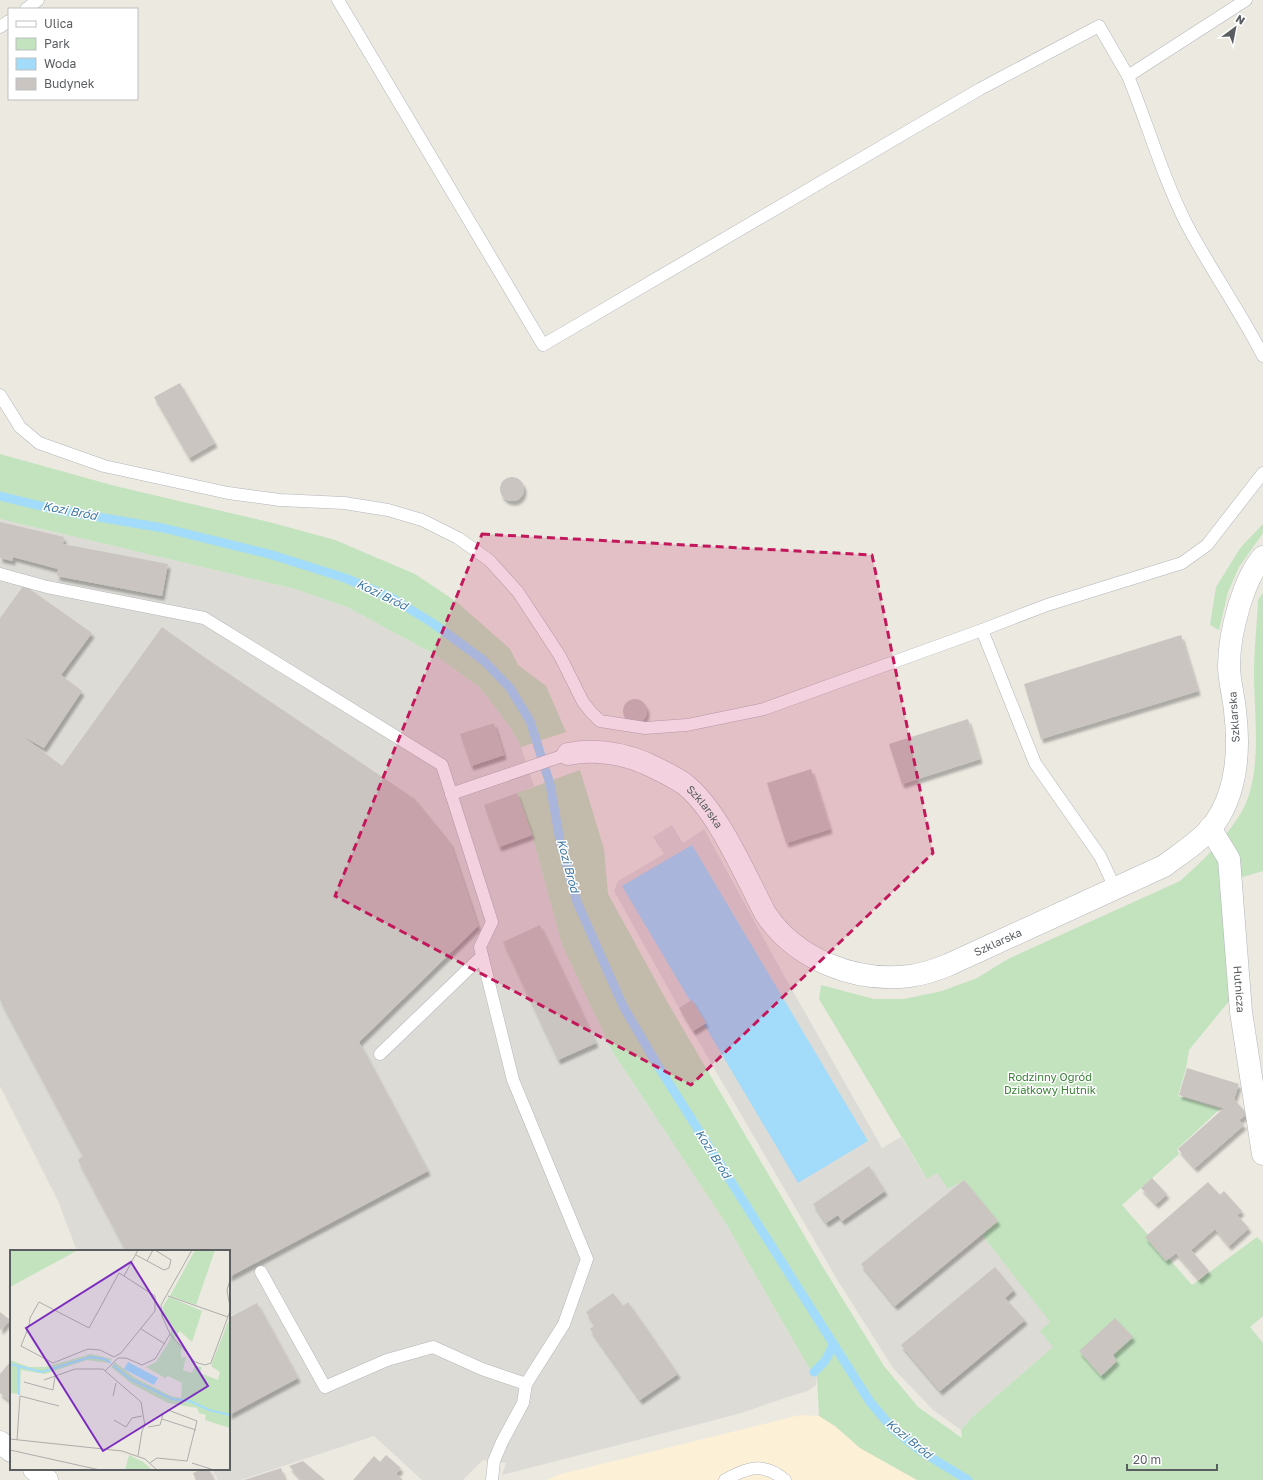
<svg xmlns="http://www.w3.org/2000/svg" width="1263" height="1480" font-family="'Golos Text',sans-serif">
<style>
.commercial{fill:#fcf0d6}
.industrial{fill:#dddbd6}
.green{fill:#c2e3be}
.water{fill:#a3dcfa}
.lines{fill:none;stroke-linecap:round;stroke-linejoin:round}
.stream{stroke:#a3dcfa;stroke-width:9}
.building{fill:#cac5c0;filter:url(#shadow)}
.service-casing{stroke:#b2b5b8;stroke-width:13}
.minor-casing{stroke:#b2b5b8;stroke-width:23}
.tertiary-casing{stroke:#b2b5b8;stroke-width:23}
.service{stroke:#fff;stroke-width:12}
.minor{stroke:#fff;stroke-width:22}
.tertiary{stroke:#fff;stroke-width:22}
.marked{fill:#c2185b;fill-opacity:0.2;stroke:#c2185b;stroke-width:3;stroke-dasharray:8 5;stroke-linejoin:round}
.labels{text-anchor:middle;stroke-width:3;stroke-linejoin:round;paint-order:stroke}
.street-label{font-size:11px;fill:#5a5e61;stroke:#fff}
.park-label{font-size:11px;fill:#3c8239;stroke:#fff}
.water-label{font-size:12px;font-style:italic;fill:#3f78a2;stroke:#fff}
.inset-river{fill:none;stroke:#a3dcfa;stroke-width:2}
.inset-road{fill:none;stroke:#aeadaa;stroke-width:1}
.view{fill:#7b2cbf;fill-opacity:0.15;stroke:#7b2cbf;stroke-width:2}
.inset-edge{fill:none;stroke:#5a5e61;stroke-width:2}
</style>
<defs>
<filter id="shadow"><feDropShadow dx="2.5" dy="4.5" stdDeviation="1" flood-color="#0004"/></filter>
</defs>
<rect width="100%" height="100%" fill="#ece9e1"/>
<path class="commercial" d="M800,1415L819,1416L835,1426L860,1448L917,1480H547L557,1475Z"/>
<g class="industrial">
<path d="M0,519L295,589L347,607L432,653L479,687L510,727L521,747L534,786L517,794L532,835L562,945L612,1051L725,1222L809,1368L817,1376L816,1385L808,1391L794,1395L738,1414L502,1475L506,1463L483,1460L463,1480H422L374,1436L241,1480H218L212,1469H229V1251H77L58,1201L0,1086Z"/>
<path d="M672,825L683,843L704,829L782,972L882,1148L901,1137L927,1179L937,1172L964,1180L998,1221L982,1235L1051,1322L1053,1347L970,1419L961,1430L933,1410L893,1368L838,1281L679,1008L614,891L618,881L664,854L653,837Z"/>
</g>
<g class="green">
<path d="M0,454L115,486L273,523L335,540L415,574L458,603L510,649L518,665L546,686L566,732L521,747L510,727L479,687L432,653L347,607L295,589L0,519Z"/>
<path d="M1263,524V533L1239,567L1228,592L1219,630L1210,625L1216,587L1241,547Z"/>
<path d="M1263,593V871L1222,883L1234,995L1189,1050L1186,1068L1178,1096L1220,1109L1177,1149L1179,1154L1122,1205L1192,1285L1257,1237L1263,1243V1316L1250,1327L1263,1343V1480H917L860,1448L835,1426L819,1416L817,1376L809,1368L725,1222L612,1051L562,945L532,835L517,793L580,770L604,849L608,894L669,1005L821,1264L884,1366L918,1407L962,1438L961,1430L970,1419L1053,1347L1040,1331L1050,1322L982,1235L998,1221L964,1180L948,1189L937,1173L927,1179L819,999L821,985L874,999H904L942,991L977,978L1008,959L1180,881C1203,861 1227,837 1242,811C1263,774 1254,714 1254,673C1254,649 1257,625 1258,600Z"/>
</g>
<path class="water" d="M692,845L868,1141L798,1183L622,886Z"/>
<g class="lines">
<g class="stream">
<path d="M0,496L57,510L163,528L269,554L345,578L392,598L434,624L483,660L510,688L530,721L550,784L560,841L577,902L623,1006L658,1066L870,1402L893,1429L922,1452L968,1480"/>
<path d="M814,1372L825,1361L834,1344"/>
</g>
</g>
<g class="building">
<path d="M180,383L215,443L189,458L154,397Z"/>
<circle cx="512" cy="489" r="12"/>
<path d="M0,522L64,537L63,544L168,564L162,596L57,576L58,569L13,557V561L0,558Z"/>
<path d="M24,585L92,633L61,675L82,691L44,748L21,735L62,766L162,627L207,659L415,799L450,842L478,926L359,1042L428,1171L229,1277V1251H126L78,1160L83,1156L0,1000V618Z"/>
<path d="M1181,635L1198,691L1041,739L1024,684Z"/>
<circle cx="635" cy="711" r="12"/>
<path d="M968,719L980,759L902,784L889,744Z"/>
<path d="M494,723L504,755L471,766L460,734Z"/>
<path d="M811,769L830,829L786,843L767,783Z"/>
<path d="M517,793L532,835L499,847L484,805Z"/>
<path d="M540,925L596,1043L558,1060L503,942Z"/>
<path d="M692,1000L706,1023L693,1031L679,1008Z"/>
<path d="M1187,1068L1239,1084L1234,1099L1247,1114L1239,1120L1244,1125L1195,1168L1178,1149L1224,1108L1179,1095Z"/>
<path d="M869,1166L885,1191L842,1221L838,1215L826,1223L813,1204Z"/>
<path d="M1152,1178L1167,1194L1156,1204L1141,1188Z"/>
<path d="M964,1180L998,1221L895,1306L861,1264Z"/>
<path d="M1208,1182L1220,1195L1224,1191L1242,1211L1237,1215L1249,1228L1229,1246L1215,1229L1191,1250L1209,1271L1199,1280L1176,1253L1166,1261L1145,1237Z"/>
<path d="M995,1267L1014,1290L1005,1298L1025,1320L940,1391L901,1345Z"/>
<path d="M613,1293L623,1306L628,1302L678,1374L640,1400L590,1329L595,1325L586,1312Z"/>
<path d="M257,1303L298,1378L229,1415V1318Z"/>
<path d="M0,1312L10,1320L1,1330L0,1329Z"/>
<path d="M1115,1318L1133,1337L1113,1355L1117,1361L1101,1376L1079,1351Z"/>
<path d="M11,1361V1402L0,1393V1374Z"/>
<path d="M386,1455L401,1468L396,1474L403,1480H353L374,1456L380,1462Z"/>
<path d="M303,1461L325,1480H302L289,1466Z"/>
<path d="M281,1468L285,1480H244Z"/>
<path d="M202,1469H209L214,1480H196L193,1473Z"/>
</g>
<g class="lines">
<defs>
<g id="service">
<path d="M338,0L543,345L980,89L1099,26L1128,76"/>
<path d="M1246,0L1128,76C1148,125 1163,178 1187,225C1211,270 1240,311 1263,356"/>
<path d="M26,9L38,0"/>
<path d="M0,27L9,21"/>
<path d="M0,395L20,427L39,443L104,466L228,493L280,500L344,503L388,510L422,520L458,538L489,560L518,592L560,656L583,702L591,712L600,721L645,728L687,725L764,709L982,630L1047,605L1182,563L1207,545L1263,473"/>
<path d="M0,574L47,587L204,618L442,765L492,922L480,947L513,1080L587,1259L564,1324L526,1384L523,1403L502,1442L494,1461L492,1480"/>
<path d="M982,630L1035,763L1100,856L1115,888"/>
<path d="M451,794L568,754"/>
<path d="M380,1054L482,956"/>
<path d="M261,1272L325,1387L387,1360L433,1347L482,1369L526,1384"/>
<path d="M725,1480C748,1467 763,1462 785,1480"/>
</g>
<g id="minor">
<path id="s1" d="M568,754C594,749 621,753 645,763C658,769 671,775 683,783C717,808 745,875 765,913C795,959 855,983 910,976C923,974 936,970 948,965L1164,866C1180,854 1198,843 1211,828C1237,796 1240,750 1235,711C1234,697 1229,681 1229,666C1229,646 1233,626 1239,606C1244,590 1251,570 1263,557"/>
<path id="s2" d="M1210,828L1229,859L1241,1012L1263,1154"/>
</g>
<g id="tertiary">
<path d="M0,1442L11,1451"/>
<path d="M34,1469L47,1480"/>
</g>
</defs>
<use href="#service" class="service-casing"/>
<use href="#minor" class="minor-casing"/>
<use href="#tertiary" class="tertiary-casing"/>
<use href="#service" class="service"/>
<use href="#minor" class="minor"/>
<use href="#tertiary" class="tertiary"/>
</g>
<path class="marked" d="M482,534L872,555L933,853L691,1085L335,896Z"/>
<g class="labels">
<g class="street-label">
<text transform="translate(1234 717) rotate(-94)" y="4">Szklarska</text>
<text dy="4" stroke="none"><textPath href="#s1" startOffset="154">Szklarska</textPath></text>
<text dy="4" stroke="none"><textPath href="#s1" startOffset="537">Szklarska</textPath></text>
<text dy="4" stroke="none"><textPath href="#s2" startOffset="167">Hutnicza</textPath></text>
</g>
<g class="park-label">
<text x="1050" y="1081">Rodzinny Ogród<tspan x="1050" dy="13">Działkowy Hutnik</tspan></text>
</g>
<g class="water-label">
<text transform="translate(70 511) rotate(11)" y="4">Kozi Bród</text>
<text transform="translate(382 595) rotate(26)" y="4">Kozi Bród</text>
<text transform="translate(568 866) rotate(75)" y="4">Kozi Bród</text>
<text transform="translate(713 1154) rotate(58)" y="4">Kozi Bród</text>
<text transform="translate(909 1439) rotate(39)" y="4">Kozi Bród</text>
</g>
</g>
<g transform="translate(10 1250)">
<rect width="220" height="220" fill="#ece9e1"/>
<path d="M0,0H68L0,37ZM185,0H205L186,55L160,46ZM159,47L192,61L182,92L170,81L164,88L171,97V108L176,107L173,120L182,123L185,116L192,117L190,123L208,130L210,122L201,116L218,72H220V178L195,170L196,165L189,163L187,158L158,153L122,134L101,117L105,112L124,127L161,146L171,148L172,133L158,126L155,128L136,117L146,112L160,90L161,78L152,63L153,56ZM81,104L102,109L98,113L77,110L35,124L11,120L10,144L0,143V110L19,117H35ZM119,205L133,212L142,220H115Z" fill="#c2e3be"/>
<path d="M118,112L148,128L144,135L114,119Z" fill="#a3dcfa"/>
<path class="inset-river" d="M0,114L32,122L80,107L94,109L101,113M103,115L120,129L162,149L180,151L199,160L220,165M8,117L9,145"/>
<path class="inset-road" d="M126,5L154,20L159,18L161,10L145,0M137,11L143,0M114,26L109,23L79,78L29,52L20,68L19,76L11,96L43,113L78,99L90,100L104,107L111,103L145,61V46L114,26L128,0M220,30L217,40L220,57M158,46L218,67M131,79L155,94M160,84L185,112L195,115L201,113L220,61M95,121L108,108H116L132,115L145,109L160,84L152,66L151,55L182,0M34,130L65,119H93L131,152L135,176M14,132L43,140L45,126M103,146L106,133M152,169L186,180M104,170L116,177L122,168L132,166M138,177L150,175L153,164L158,160L187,171L177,211L147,208L140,213M0,189L112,201L135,209L147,220M7,190L10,146L49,156M0,200L90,220M128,206L132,181L135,175M182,213L204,220"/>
<path class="view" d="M121,12L198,136L93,201L16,78Z"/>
<rect width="220" height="220" class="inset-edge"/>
</g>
<rect x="8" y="8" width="130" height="92" fill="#ffffff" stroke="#bdbfc0"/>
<rect x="16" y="21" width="20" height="6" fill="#ffffff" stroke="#bdbfc0"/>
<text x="44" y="28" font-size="12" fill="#5a5e61">Ulica</text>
<rect x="16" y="38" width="20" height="12" fill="#c2e3be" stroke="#bdbfc0"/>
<text x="44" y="48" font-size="12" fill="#5a5e61">Park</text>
<rect x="16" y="58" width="20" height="12" fill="#a3dcfa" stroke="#bdbfc0"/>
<text x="44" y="68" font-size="12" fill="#5a5e61">Woda</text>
<rect x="16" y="78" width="20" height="12" fill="#cac5c0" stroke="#bdbfc0"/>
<text x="44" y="88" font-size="12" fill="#5a5e61">Budynek</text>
<g transform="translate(1235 28) rotate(32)" stroke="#ffffff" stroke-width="3" paint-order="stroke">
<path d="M0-3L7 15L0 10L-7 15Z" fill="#5a5e61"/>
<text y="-6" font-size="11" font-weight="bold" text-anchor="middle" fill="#5a5e61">N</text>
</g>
<path d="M1127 1464v6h90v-6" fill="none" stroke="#5a5e61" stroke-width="2"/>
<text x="1133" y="1464" font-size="12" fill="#5a5e61" stroke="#ffffff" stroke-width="3" paint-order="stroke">20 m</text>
</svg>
